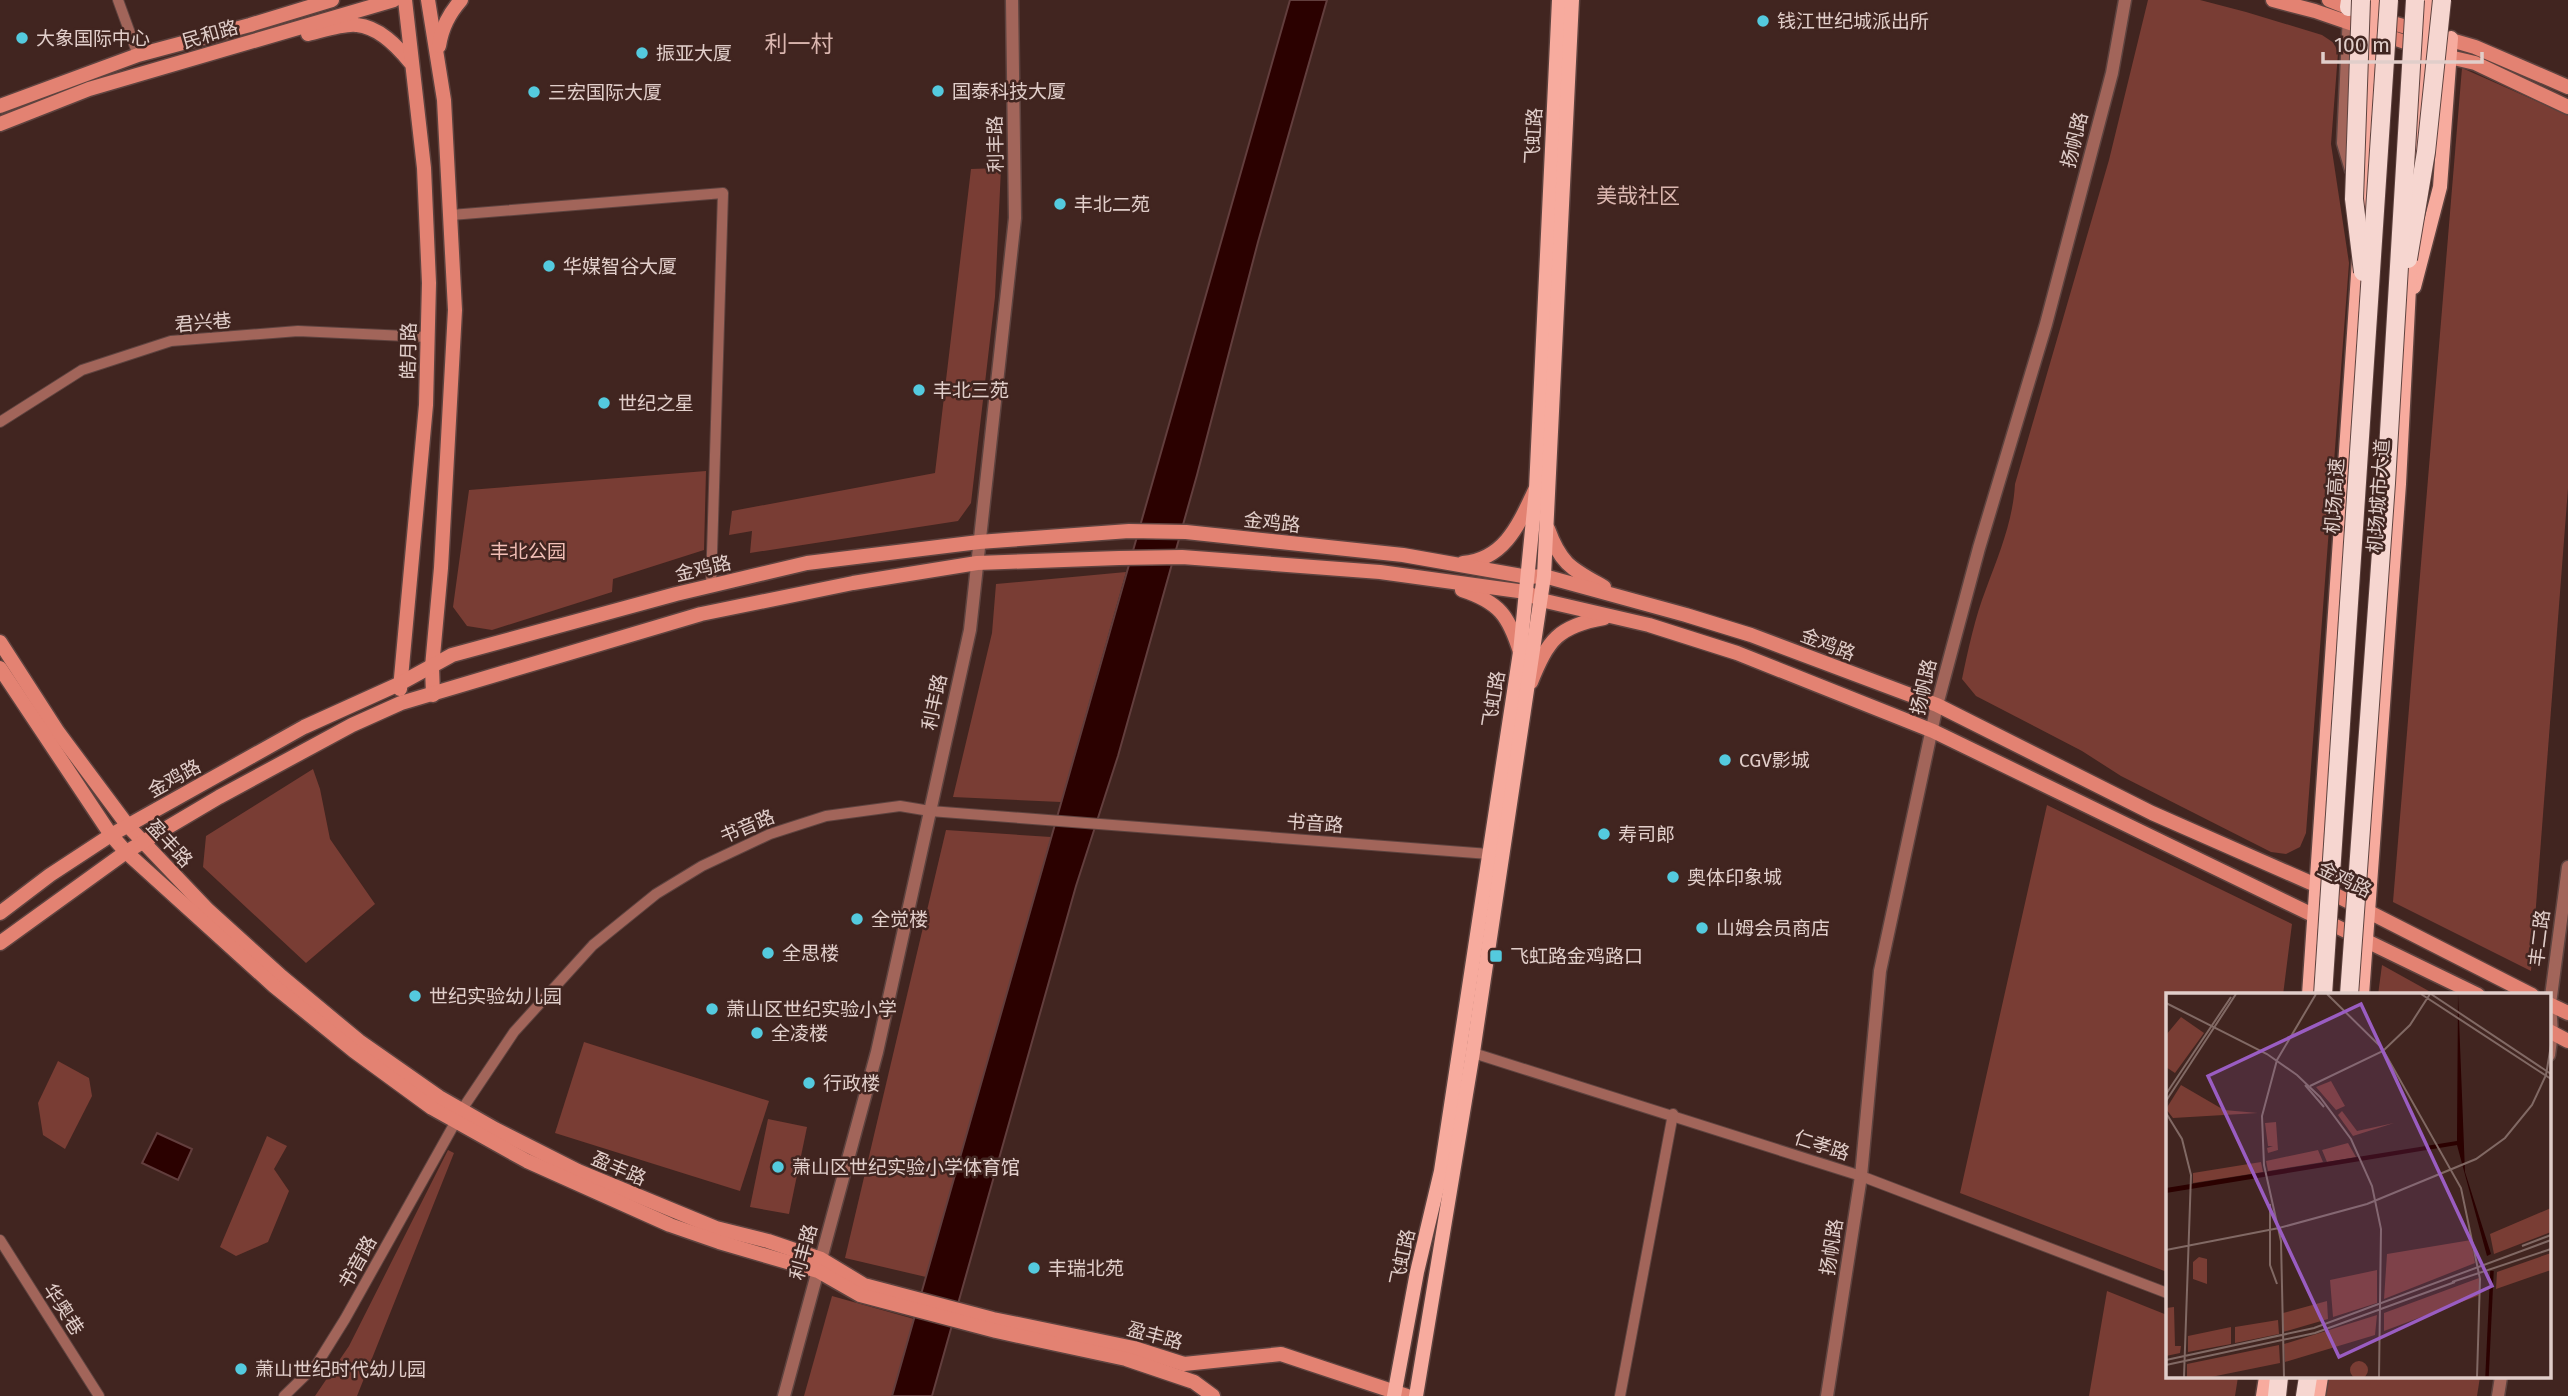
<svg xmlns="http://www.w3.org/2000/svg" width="2568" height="1396" font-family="'Fira Sans','Noto Sans SC',sans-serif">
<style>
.green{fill:#793d34}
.water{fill:#2b0100;stroke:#623e3d;stroke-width:2}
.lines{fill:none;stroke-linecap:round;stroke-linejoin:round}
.minor-casing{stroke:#5e433f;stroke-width:12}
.tertiary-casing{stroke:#5e433f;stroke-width:15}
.secondary-casing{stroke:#5e433f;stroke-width:17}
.primary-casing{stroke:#5e433f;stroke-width:17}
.motorway-casing{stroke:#5e433f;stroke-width:20}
.minor{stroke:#a2655a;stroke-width:10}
.tertiary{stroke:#a2655a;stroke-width:12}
.secondary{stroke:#e38272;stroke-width:14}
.primary{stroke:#f7ab9e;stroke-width:14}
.motorway{stroke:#f6d6d0;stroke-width:18}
.motorway-bridge-casing{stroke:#5e433f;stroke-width:20;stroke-linecap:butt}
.motorway-bridge{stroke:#f6d6d0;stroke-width:18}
.poi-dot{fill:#54cade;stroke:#412520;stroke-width:2.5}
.labels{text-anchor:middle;stroke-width:5;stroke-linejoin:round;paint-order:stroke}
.poi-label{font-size:19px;fill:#e1ceca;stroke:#412520;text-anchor:start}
.street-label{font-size:19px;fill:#e1ceca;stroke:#412520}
.park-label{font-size:19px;fill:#f2bfb6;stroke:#412520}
.neighbourhood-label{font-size:21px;fill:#dab6af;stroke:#412520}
.quarter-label{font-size:23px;fill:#dab6af;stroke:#412520}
.inset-river{fill:none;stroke:#2b0100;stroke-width:3.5}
.inset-road{fill:none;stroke:#816964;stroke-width:2}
.view{fill:#9a5dc2;fill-opacity:0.15;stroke:#9a5dc2;stroke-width:3.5}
.inset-edge{fill:none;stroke:#e1ceca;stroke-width:3.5}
</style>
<rect width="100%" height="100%" fill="#412520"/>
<g class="green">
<path d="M2148,0H2200L2246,12L2322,35L2334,43L2338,53L2331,144L2349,263L2306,833L2300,847L2286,854L2271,852L2121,776L2082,751L1976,696L1962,679C1968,650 1975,617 1986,589C1999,554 2013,521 2015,484L2109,160Z"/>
<path d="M2462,68L2568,115V488L2531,971L2393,902Z"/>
<path d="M1001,168L995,297L971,503L958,521L750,553L752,531L729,535L732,511L935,473L971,169Z"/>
<path d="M706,471L704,550L613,579L612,592L492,630L467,626L453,607L469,490Z"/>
<path d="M1126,572L1061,802L953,797L992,633L996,584Z"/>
<path d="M313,769L320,789L330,839L375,904L306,963L203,867L206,836Z"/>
<path d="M2047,805L2292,924L2283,995H2167V1272L1960,1193Z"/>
<path d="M946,830L1051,837L926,1277L845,1258Z"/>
<path d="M2382,965L2436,995H2378Z"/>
<path d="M584,1042L769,1101L740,1191L555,1133Z"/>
<path d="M58,1061L89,1078L92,1096L65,1149L43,1135L38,1103Z"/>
<path d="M768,1119L807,1127L789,1214L750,1207Z"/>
<path d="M267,1136L287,1146L274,1169L289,1191L268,1242L236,1256L220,1247Z"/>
<path d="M448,1150L454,1153L357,1396H315L349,1346Z"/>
<path d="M2107,1291L2167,1315V1377H2238L2235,1396H2089Z"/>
<path d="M832,1296L914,1319L892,1396H804Z"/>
<path d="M2328,1377H2480L2477,1396H2325Z"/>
</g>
<g class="water">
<path d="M1290,0H1327L1258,242L1197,475L1118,756L1076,886L932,1396H892Z"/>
<path d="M157,1133L192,1149L178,1180L142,1163Z"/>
</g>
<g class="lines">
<defs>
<g id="minor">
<path d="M118,0L138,55"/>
<path d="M451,215L723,193L711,586"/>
<path d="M0,422L82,370L171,341L298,331L428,337"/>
<path d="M1467,1051L1861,1176L2167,1293"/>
<path d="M0,1240L99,1396"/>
<path d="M284,1396L317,1364L345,1319L465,1105L514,1032L593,945L656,894L702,866L770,834L826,816L900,806L930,811L1489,854"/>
<path d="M1620,1396L1673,1114"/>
</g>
<g id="tertiary">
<path d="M2349,14L2343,143L2351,170"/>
<path d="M2549,1055L2552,1033L2550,1004L2568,867"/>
<path d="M784,1396L877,1052L970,630L1015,218L1012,0"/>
<path d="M1827,1396L1861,1176L1880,971L1937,705L1979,548L2046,324L2112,73L2125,0"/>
<path d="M2498,1396L2501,1377"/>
</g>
<g id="secondary">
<path d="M428,0L444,100L455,310L441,568L432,667L433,695"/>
<path d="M2273,0L2315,11L2422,48"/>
<path d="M2329,0L2357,11"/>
<path d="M2379,19L2475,47L2568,87"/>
<path d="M308,34C321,31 345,23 357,25C379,27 397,46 410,62"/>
<path d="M439,46C442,27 449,14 461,0"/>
<path d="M2441,55L2475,63L2568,107"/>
<path d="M0,106L138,55L250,25L332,0"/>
<path d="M0,124L89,89L394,0"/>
<path d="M1548,529C1561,565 1572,569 1604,587"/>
<path d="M1463,563C1505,559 1519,524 1535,490"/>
<path d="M1462,590C1499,602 1509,616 1520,652"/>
<path d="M0,642L58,732L128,826L208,910L282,977L359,1041L439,1097L495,1129L578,1171L716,1228L768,1241L821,1259L864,1285L993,1319L1134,1348L1184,1364L1281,1354L1407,1396"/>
<path d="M0,668L111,835L126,852L274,986L354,1051L432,1108L527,1161L670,1225L719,1242L818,1271L860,1295L996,1331L1126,1359L1194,1382L1213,1396"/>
<path d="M1531,682C1548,640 1558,626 1604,618"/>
<path d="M400,689L426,405L429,283L424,168L405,0"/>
<path d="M0,913L50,875L111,835L304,727L399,684L452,655L676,594L807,563L979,542L1129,531L1186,532L1403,555L1528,577L1544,576L1686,615L1751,635L1937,705L2152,813L2318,886L2532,995"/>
<path d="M0,943L126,852L219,797L352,725L401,703L701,614L853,583L977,563L1119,558L1182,557L1380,572L1526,592L1541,600L1649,625L1737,653L1933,731L2478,995"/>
<path d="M2549,1004L2568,1013"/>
<path d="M2549,1031L2568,1041"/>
</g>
<g id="primary">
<path d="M2417,156L2430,0"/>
<path d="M2362,219L2377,0"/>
<path d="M2414,287L2440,187L2451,38"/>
<path d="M2309,995L2359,260"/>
<path d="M2362,995L2399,484L2411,249"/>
<path d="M1394,1396L1417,1272L1441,1171L1520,652L1536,489L1559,0"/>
<path d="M1416,1396L1473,1052L1544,576L1572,0"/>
<path d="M2263,1396L2266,1377"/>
<path d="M2318,1396L2321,1377"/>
</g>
<g id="motorway">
<path d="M2349,7L2350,0"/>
<path d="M2277,1396L2279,1377"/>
<path d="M2305,1396L2308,1377"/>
</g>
</defs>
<use href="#minor" class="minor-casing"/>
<use href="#tertiary" class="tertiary-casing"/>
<use href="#secondary" class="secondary-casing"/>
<use href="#primary" class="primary-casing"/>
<use href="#motorway" class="motorway-casing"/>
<use href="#minor" class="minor"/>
<use href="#tertiary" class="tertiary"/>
<use href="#secondary" class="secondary"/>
<use href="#primary" class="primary"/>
<use href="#motorway" class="motorway"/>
<defs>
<g id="motorway-bridge">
<path d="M2361,0L2354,199L2363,272"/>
<path d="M2408,259L2426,152L2442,0"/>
<path d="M2323,995L2389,0"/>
<path d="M2349,995L2386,483L2415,0"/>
</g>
</defs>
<use href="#motorway-bridge" class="motorway-bridge-casing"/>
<use href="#motorway-bridge" class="motorway-bridge"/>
</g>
<g class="poi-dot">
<circle cx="1763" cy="21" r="7"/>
<circle cx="22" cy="38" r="7"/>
<circle cx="642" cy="53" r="7"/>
<circle cx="938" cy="91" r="7"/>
<circle cx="534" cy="92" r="7"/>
<circle cx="1060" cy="204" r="7"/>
<circle cx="549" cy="266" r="7"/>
<circle cx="919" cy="390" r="7"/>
<circle cx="604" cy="403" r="7"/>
<circle cx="1725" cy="760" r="7"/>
<circle cx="1604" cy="834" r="7"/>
<circle cx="1673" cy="877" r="7"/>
<circle cx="857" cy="919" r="7"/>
<circle cx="1702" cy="928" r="7"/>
<circle cx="768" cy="953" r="7"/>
<rect x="1489" y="949" width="14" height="14" rx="3.5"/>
<circle cx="415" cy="996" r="7"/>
<circle cx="712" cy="1009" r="7"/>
<circle cx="757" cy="1033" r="7"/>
<circle cx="809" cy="1083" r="7"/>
<circle cx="778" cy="1167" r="7"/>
<circle cx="1034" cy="1268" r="7"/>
<circle cx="241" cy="1369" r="7"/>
</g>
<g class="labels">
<g class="poi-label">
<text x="1777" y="28">钱江世纪城派出所</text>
<text x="36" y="45">大象国际中心</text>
<text x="656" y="60">振亚大厦</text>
<text x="952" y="98">国泰科技大厦</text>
<text x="548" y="99">三宏国际大厦</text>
<text x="1074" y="211">丰北二苑</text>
<text x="563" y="273">华媒智谷大厦</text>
<text x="933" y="397">丰北三苑</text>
<text x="618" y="410">世纪之星</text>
<text x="1739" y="767">CGV影城</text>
<text x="1618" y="841">寿司郎</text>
<text x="1687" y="884">奥体印象城</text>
<text x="871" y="926">全觉楼</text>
<text x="1716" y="935">山姆会员商店</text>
<text x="782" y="960">全思楼</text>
<text x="1510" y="963">飞虹路金鸡路口</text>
<text x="429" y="1003">世纪实验幼儿园</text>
<text x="726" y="1016">萧山区世纪实验小学</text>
<text x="771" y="1040">全凌楼</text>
<text x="823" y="1090">行政楼</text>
<text x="792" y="1174">萧山区世纪实验小学体育馆</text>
<text x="1048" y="1275">丰瑞北苑</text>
<text x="255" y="1376">萧山世纪时代幼儿园</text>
</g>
<g class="street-label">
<text transform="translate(210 34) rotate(-16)" y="7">民和路</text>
<text transform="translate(1533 136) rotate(-87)" y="7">飞虹路</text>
<text transform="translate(2074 140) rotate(-76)" y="7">扬帆路</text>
<text transform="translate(995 144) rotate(-91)" y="7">利丰路</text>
<text transform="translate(203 322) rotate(-5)" y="7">君兴巷</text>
<text transform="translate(408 351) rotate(-89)" y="7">皓月路</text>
<text transform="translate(2334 496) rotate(-86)" y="7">机场高速</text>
<text transform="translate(2378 496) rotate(-86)" y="7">机场城市大道</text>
<text transform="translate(1272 522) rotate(6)" y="7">金鸡路</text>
<text transform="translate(703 568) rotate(-13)" y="7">金鸡路</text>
<text transform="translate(1828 644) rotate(21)" y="7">金鸡路</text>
<text transform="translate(1923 687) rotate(-77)" y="7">扬帆路</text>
<text transform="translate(1493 699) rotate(-81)" y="7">飞虹路</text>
<text transform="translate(934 702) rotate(-78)" y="7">利丰路</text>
<text transform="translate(174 778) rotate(-29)" y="7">金鸡路</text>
<text transform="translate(1315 823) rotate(4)" y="7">书音路</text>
<text transform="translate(747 826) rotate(-23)" y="7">书音路</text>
<text transform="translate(170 843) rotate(47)" y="7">盈丰路</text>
<text transform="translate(2345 879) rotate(26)" y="7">金鸡路</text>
<text transform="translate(2539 938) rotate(-83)" y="7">丰二路</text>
<text transform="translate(1822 1145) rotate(18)" y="7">仁孝路</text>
<text transform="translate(619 1168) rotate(23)" y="7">盈丰路</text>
<text transform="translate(1831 1247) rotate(-81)" y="7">扬帆路</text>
<text transform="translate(803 1252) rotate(-75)" y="7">利丰路</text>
<text transform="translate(1402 1257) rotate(-78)" y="7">飞虹路</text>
<text transform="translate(357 1262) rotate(-61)" y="7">书音路</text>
<text transform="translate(64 1309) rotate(57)" y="7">华奥巷</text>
<text transform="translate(1155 1335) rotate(15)" y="7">盈丰路</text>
</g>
<g class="park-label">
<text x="528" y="558">丰北公园</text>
</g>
<g class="neighbourhood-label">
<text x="1638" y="203">美哉社区</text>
</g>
<g class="quarter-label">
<text x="799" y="52">利一村</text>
</g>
</g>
<g transform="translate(2166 993)">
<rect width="385" height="385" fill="#412520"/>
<path d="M15,24L38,40L9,80L0,74V42ZM165,88L179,113L170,117L150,94ZM15,92L58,117L92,120L7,125L0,116ZM176,118L191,138L228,130L187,143L172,122ZM110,129L112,157L102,160L101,155L107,153H102L99,130ZM182,150L190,164L161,169L156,157ZM152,157L157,169L102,178L100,168ZM95,169L97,179L27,190V180ZM385,215V239L328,261L324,241ZM305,247L309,270L218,306L221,261ZM385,260V277L330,296L331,279ZM33,264L41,266V291L27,286V269ZM211,277V310L167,324L164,287ZM313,285L314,302L218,338V320ZM161,308L162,326L117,339V320ZM8,314L9,353H15L14,360L0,363V315ZM211,322L209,342L119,369L118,351ZM112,327L113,341L69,350V334ZM65,334V351L22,359V343ZM113,352L114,370L45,384H21V371ZM184 377a9 9 0 1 1 18 0a9 9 0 1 1-18 0Z" fill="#793d34"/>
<path d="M292,1L299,179L325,261L321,263L291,152L0,200V195L291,148Z" fill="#2b0100"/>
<path class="inset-river" d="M321,384L326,278"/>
<path class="inset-road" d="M161,1L216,55L295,195L314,286L311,384M255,1L385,86M265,1L385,81M0,10L101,61L131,82L154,104L185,146L206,193L215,236L213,384M139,92L158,114M144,93L217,58L244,32L264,1M0,101L65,4M0,108L70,1M0,120L16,146L25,182L18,384M104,211V272L111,291M356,253L385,242M0,257L113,235L201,211L310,166L339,145L366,112L380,82L385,52M286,289L385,256M0,367L148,335L385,247M0,372L149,340L289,289M118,384L115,248L98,172L96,123L111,67L150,1"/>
<path class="view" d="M195,11L326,293L173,364L42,83Z"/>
<rect width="385" height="385" class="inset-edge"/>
</g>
<path d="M2323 52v10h159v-10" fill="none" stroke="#e1ceca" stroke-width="3.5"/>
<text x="2334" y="52" font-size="21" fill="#e1ceca" stroke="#412520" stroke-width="5" paint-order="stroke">100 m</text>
</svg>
